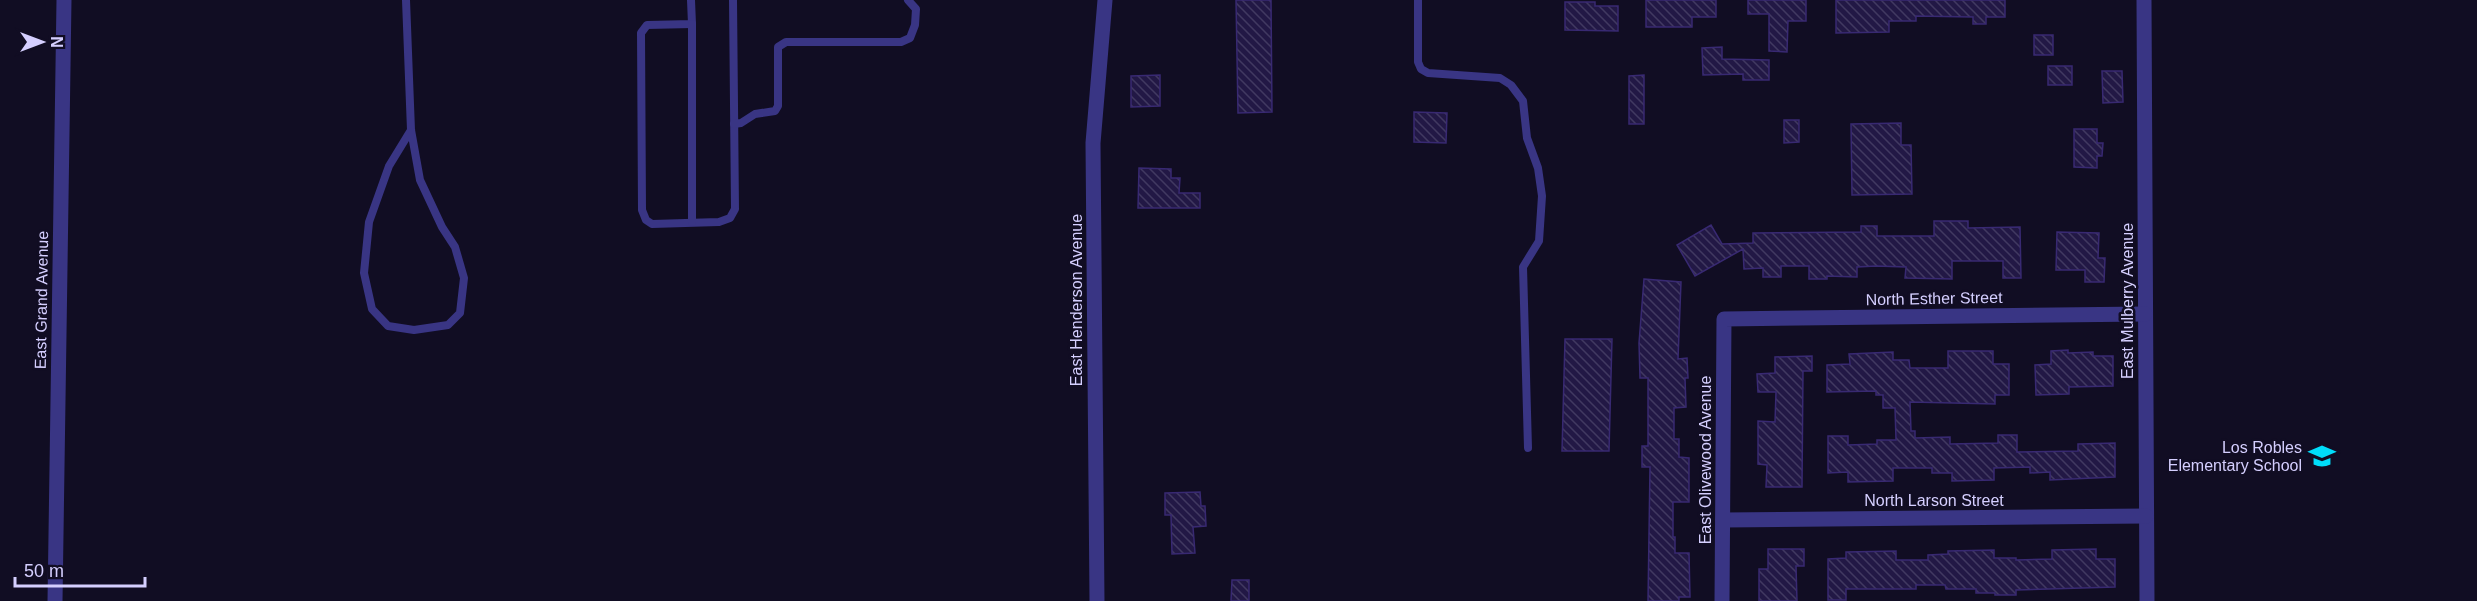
<svg xmlns="http://www.w3.org/2000/svg" width="2477" height="601" font-family="Arial,sans-serif">
<style>
.building{fill:url(#building-back-hatch);stroke:#382972;stroke-width:1.5}
.lines{fill:none;stroke-linecap:round;stroke-linejoin:round}
.service{stroke:#393584;stroke-width:8}
.minor{stroke:#393584;stroke-width:15}
.labels{text-anchor:middle;stroke-width:5;stroke-linejoin:round;paint-order:stroke}
.street-label{font-size:16px;fill:#d5cfff;stroke:#110d23}
.poi-label{font-size:16px;fill:#d5cfff;stroke:#110d23;text-anchor:end}
</style>
<defs>
<pattern id="building-back-hatch" width="6" height="6" patternUnits="userSpaceOnUse" patternTransform="scale(1.5)"><rect width="6" height="6" fill="#221845"/><path d="M-1 5l2 2M0 0l6 6M5-1l2 2" fill="none" stroke="#413961"/></pattern>
</defs>
<rect width="100%" height="100%" fill="#110d23"/>
<g class="building">
<path d="M1236,0H1271L1272,112L1238,113Z"/>
<path d="M1646,0H1716V17H1692V27H1646Z"/>
<path d="M1748,0H1806V21H1788L1787,52L1769,51V14H1748Z"/>
<path d="M1836,0H2005V17H1986V24H1973V17L1916,16V21H1889V32L1836,33Z"/>
<path d="M1565,2H1595V6H1618V31L1565,30Z"/>
<rect x="2034" y="35" width="19" height="20"/>
<path d="M1722,47V59L1769,60V80H1743V74L1703,75L1702,48Z"/>
<rect x="2048" y="66" width="24" height="19"/>
<path d="M2102,71H2122L2123,102L2103,103Z"/>
<path d="M1160,75V106L1131,107V76Z"/>
<path d="M1644,75V124H1629V76Z"/>
<path d="M1414,112L1447,113L1446,143L1414,142Z"/>
<path d="M1784,120H1799V142L1784,143Z"/>
<path d="M1901,123V145H1911L1912,194L1852,195L1851,124Z"/>
<path d="M2074,129H2097V143H2103L2102,156H2097V168L2074,167Z"/>
<path d="M1139,168L1171,169V178H1180L1179,193H1200V208H1138Z"/>
<path d="M1934,221H1968V228L2020,227L2021,278H2003V261H1952V279L1905,278L1906,267L1876,266L1857,267V277L1827,276V279H1809V266H1781V277H1763V268L1744,269L1743,249L1695,276L1677,245L1711,225L1722,244L1753,243V233L1861,232V226H1877V236H1934Z"/>
<path d="M2057,232L2099,233L2098,258H2105L2104,282H2085V270H2056Z"/>
<path d="M1644,279L1681,282L1678,359L1687,358L1688,378H1685L1686,407L1674,408V439H1679V457L1689,458V502H1673V537H1675V553H1689L1690,597H1679V601H1648L1650,467H1642V446H1648V378H1640L1639,343Z"/>
<path d="M1565,339H1612L1609,451H1562Z"/>
<path d="M2068,350V353L2093,352V356H2113V386L2069,387V394L2036,395L2035,365L2051,364V351Z"/>
<path d="M1948,351H1993V364H2009V395H1995V404L1910,402L1911,431H1915V438L1950,437V444L1998,443V435H2017V452L2078,451V444L2115,443V477L2050,480V472L2030,473V467L1994,468V480L1952,481V473H1932V468H1893V481L1848,482V472L1828,473V436H1848V445L1877,444V440H1896L1895,408H1883V395H1876V391L1827,392V365L1850,364L1849,354L1893,352V360H1909L1910,368H1948Z"/>
<path d="M1812,356V371H1803L1802,487H1766L1767,465L1758,464V421L1775,422L1776,392H1758L1757,374L1775,373V357Z"/>
<path d="M1200,492L1201,506H1205L1206,526L1193,527L1195,553L1172,554L1171,515H1165V493Z"/>
<path d="M1768,549H1804V566H1796L1797,601H1759V569H1768Z"/>
<path d="M2096,549V559H2115V587L2016,590V595H1995V593H1976V589H1946L1945,585H1916V589H1846V600H1828V559L1846,558V552L1896,551V560H1928V555L1948,554V551L1994,550V558H2016V560L2052,559V550Z"/>
<path d="M1232,580H1249V601H1231Z"/>
</g>
<g class="lines">
<g class="service">
<path d="M406,0L411,130L420,180L442,227L455,247L464,278L460,313L448,325L414,330L388,326L372,309L364,273L369,222L389,166L411,130"/>
<path d="M691,0L692,24L647,25L641,33L642,210L646,220L652,224L719,222L730,218L735,209L733,0"/>
<path d="M1418,0V62L1421,69L1428,73L1500,78L1511,85L1523,101L1527,138L1538,168L1542,196L1539,241L1523,267L1528,448"/>
<path d="M692,24V222"/>
<path d="M734,124L741,123L755,114L775,111L778,106V47L786,42H901L910,38L915,25L916,9L908,0"/>
</g>
<g class="minor">
<path d="M2144,0L2147,601"/>
<path d="M1723,520L2146,516"/>
<path d="M55,601L64,0"/>
<path d="M1097,601L1093,143L1105,0"/>
<path d="M1722,601L1724,319L2145,314"/>
</g>
</g>
<defs>
<symbol id="school-bare" viewBox="-9 -9 18 18"><path d="M0-5L7-2L0 1L-7-2ZM-4 1L0 2.5L4 1V4Q0 6-4 4Z" fill="#00ddfa" stroke="#110d23" stroke-width="2.5" paint-order="stroke"/></symbol>
</defs>
<g fill-rule="evenodd">
<use href="#school-bare" x="2303" y="437" width="38" height="38"/>
</g>
<g class="labels">
<g class="street-label">
<text transform="translate(1934 298) rotate(-1)" y="6">North Esther Street</text>
<text transform="translate(41 300) rotate(-89)" y="6">East Grand Avenue</text>
<text transform="translate(1076 300) rotate(-90)" y="6">East Henderson Avenue</text>
<text transform="translate(2127 301) rotate(-90)" y="6">East Mulberry Avenue</text>
<text transform="translate(1705 460) rotate(-90)" y="6">East Olivewood Avenue</text>
<text x="1934" y="506">North Larson Street</text>
</g>
<g class="poi-label">
<text x="2302" y="453">Los Robles<tspan x="2302" dy="18">Elementary School</tspan></text>
</g>
</g>
<g transform="translate(42 42) rotate(90)" stroke="#110d23" stroke-width="4.5" paint-order="stroke">
<path d="M0-4.5L10 22L0 15L-10 22Z" fill="#d5cfff"/>
<text y="-9" font-size="16" font-weight="bold" text-anchor="middle" fill="#d5cfff">N</text>
</g>
<path d="M15 577v9h130v-9" fill="none" stroke="#d5cfff" stroke-width="3"/>
<text x="24" y="577" font-size="18" fill="#d5cfff" stroke="#110d23" stroke-width="4.5" paint-order="stroke">50 m</text>
</svg>
